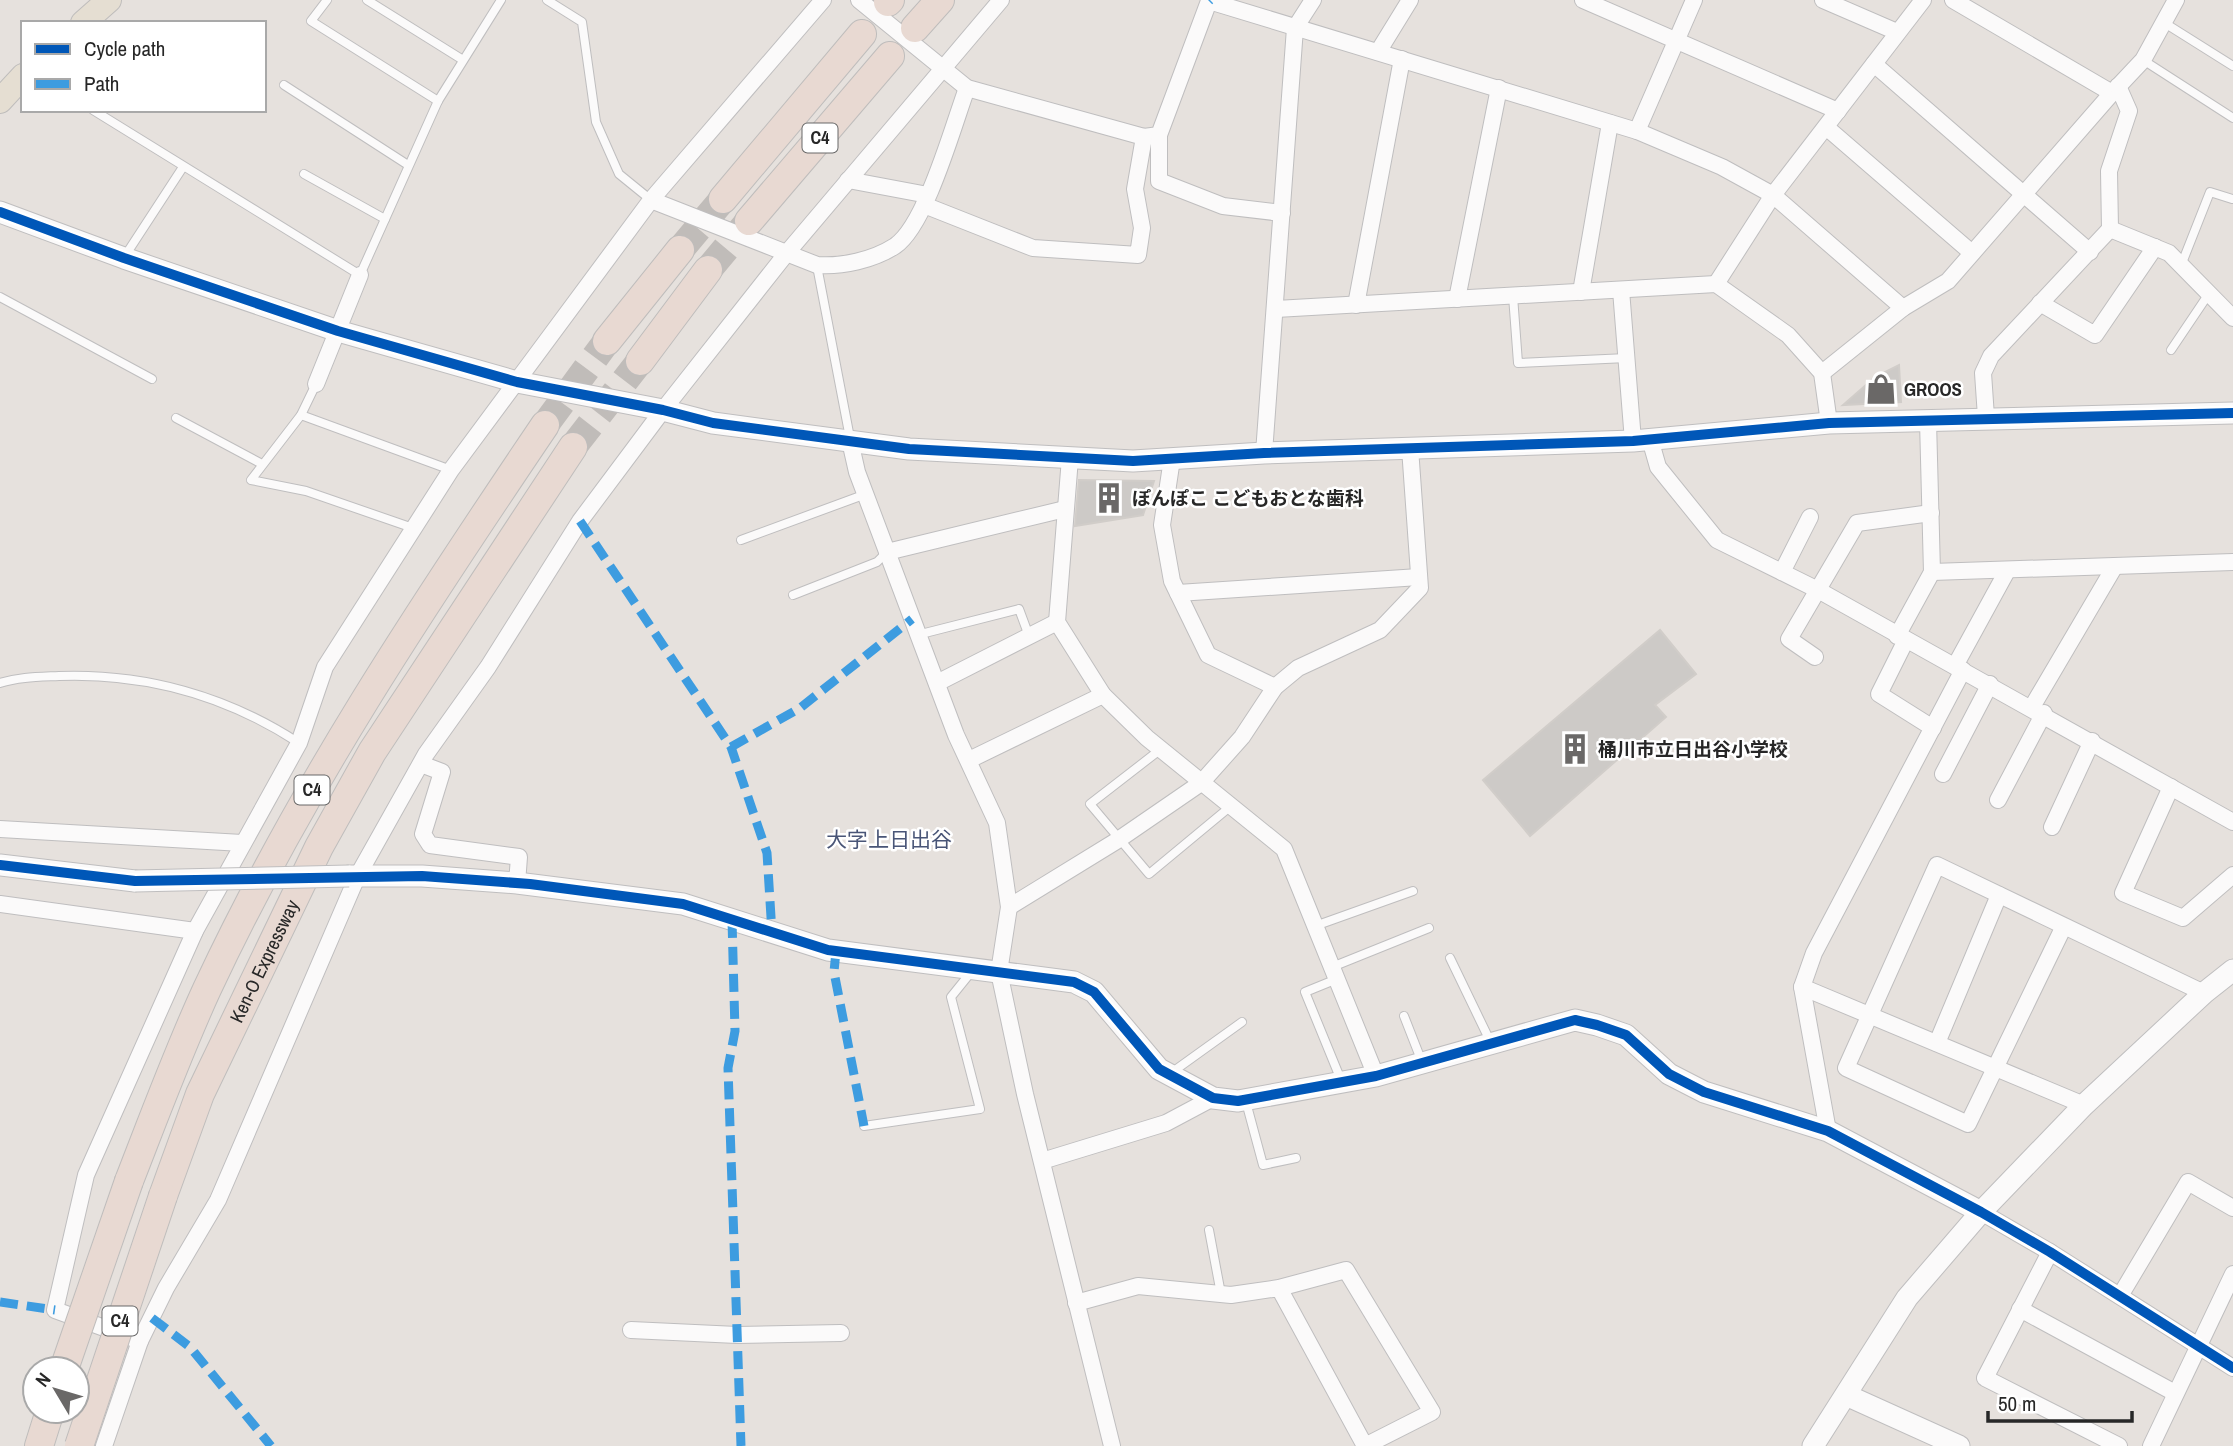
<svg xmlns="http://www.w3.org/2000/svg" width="2233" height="1446" font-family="'Archivo Narrow','Noto Sans JP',sans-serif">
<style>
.building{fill:#cdcac7;stroke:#d1cdc9;stroke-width:2}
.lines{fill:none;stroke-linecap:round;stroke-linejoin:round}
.highway-tunnel{stroke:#c0bcb9;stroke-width:28;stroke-dasharray:28 14;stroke-linecap:butt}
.lane-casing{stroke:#bfbebf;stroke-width:10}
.street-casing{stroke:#bfbebf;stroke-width:18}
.secondary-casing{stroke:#bfbebf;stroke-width:23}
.primary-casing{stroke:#bfbdbc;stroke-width:26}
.highway-casing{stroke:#bfbdbc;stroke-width:30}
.lane{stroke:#fbfafa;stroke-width:8}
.street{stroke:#fbfafa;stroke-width:16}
.secondary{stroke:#fbfafa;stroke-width:21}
.primary{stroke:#e5ded2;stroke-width:24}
.highway{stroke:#e8d9d2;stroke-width:28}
.secondary-bridge-casing{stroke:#bfbebf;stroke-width:23;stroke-linecap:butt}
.highway-bridge-casing{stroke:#bfbdbc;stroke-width:30;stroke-linecap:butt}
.secondary-bridge{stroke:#fbfafa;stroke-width:21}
.highway-bridge{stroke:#e8d9d2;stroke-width:28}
.quiet{stroke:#3d9ce0;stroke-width:9;stroke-dasharray:18 9;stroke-linecap:butt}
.cycleway-casing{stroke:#fff;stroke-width:15}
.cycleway{stroke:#0057b8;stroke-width:10}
.labels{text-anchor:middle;stroke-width:5;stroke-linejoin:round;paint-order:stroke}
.shield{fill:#fff;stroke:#686868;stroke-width:2}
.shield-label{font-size:18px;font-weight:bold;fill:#272727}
.poi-label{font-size:19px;font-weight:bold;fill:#272727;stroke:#fff;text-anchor:start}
.street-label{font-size:19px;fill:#272727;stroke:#fff}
.neighbourhood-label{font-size:21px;fill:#495577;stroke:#fff}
</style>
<rect width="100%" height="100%" fill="#e6e1dd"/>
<g class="building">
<path d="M1899,365L1901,402L1843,405L1875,377Z"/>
<path d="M1079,480L1154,481L1143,515L1075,526Z"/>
<path d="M1660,630L1696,674L1655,705L1666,717L1530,836L1483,780Z"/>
</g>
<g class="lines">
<g class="highway-tunnel">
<path d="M680,250L723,199"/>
<path d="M708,270L749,221"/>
<path d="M545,425L607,341"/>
<path d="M573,447L640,361"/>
</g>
<defs>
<g id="lane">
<path d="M327,0L311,21L438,101"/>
<path d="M367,0L463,60"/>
<path d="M547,0L582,22L596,122L619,174L651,200"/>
<path d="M2163,22L2233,66"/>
<path d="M2143,60L2233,118"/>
<path d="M284,85L408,165"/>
<path d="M93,110L360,275L438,101L501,0"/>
<path d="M304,174L385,219"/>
<path d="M125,256L183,167"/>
<path d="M2182,263L2210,192L2232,199"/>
<path d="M817,266L850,438"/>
<path d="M1513,296L1518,363L1627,358"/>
<path d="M0,297L152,379"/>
<path d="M2171,350L2210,292"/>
<path d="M316,384L301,415L251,480L306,491L413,528"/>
<path d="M301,415L451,470"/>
<path d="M176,418L262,464"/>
<path d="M741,540L866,494"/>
<path d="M793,595L877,562L887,552"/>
<path d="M917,635L1019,609L1029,636"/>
<path d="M0,683C19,677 38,677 59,676C145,673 227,696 299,743"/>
<path d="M1161,749L1090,804L1149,874L1231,806"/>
<path d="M1315,926L1413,891"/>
<path d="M1450,958L1491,1043"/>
<path d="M1332,967L1429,928"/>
<path d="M1337,979L1305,992L1341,1080"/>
<path d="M1404,1016L1422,1062"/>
<path d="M1171,1073L1242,1022"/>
<path d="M1246,1102L1263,1165L1296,1158"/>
<path d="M864,1126L980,1109L951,997L972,971"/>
<path d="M1209,1230L1221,1294"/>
</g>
<g id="street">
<path d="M859,0L967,88L1144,137L1159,135L1209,1L1637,131L1722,167L1773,195L1903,308"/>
<path d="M1583,0L1838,111"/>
<path d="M1823,0L1897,32"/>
<path d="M1953,0L2112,93L2143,60L2176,0"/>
<path d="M1378,52L1410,0"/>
<path d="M1874,64L2090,252"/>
<path d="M1826,127L1972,253"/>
<path d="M1637,131L1694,0"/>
<path d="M1159,135V181L1223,206L1282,213"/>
<path d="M848,180L928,195"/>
<path d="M651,200L817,265C842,267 873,260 895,246C926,225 953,126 967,88"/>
<path d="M924,205L1033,248L1138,255L1142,228L1135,189L1144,137"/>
<path d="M2110,229L2169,253L2233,318"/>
<path d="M1716,284L1773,195L1923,0"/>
<path d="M1621,290L1633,441"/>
<path d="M1581,292L1610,123"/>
<path d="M1457,299L1499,88"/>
<path d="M2040,303L2095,335L2155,247"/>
<path d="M1356,305L1402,59"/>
<path d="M1276,309L1716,284L1788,335L1822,373L1829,423"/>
<path d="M1822,373L1903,308L1948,281L2112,93"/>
<path d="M316,384L360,275"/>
<path d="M1986,417L1983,373L1991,356L2110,229L2109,171L2129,111L2118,86"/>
<path d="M1650,439L1658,467L1717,540L1818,590L2233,822"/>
<path d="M850,441L857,472L956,735L997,823L1009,907L999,972L1025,1094L1112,1446"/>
<path d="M1264,453L1295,28L1313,0"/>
<path d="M1070,458L1057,622L1103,695L1147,738L1284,849L1376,1076"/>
<path d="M1172,459L1162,525L1172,581L1208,655L1275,687"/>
<path d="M887,552L1065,509"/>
<path d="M1782,572L1810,517"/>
<path d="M1932,572L2233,562"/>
<path d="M1178,593L1419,577"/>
<path d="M1897,636L1932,572L1928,421"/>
<path d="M1906,640L1879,694L1933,728"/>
<path d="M1815,657L1789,639L1857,523L1931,513"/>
<path d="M1955,666L2007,571"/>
<path d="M937,683L1057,622"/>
<path d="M2032,707L2115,566"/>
<path d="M969,760L1103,695"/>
<path d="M421,764L442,772L423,834L430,845L519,857L517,883"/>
<path d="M1943,774L1990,684"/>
<path d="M2171,787L2123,893L2183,918L2233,875"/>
<path d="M1998,800L2044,713"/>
<path d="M2052,827L2092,741"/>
<path d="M0,829L242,843"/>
<path d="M0,904L195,931"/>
<path d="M1009,907L1118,840L1201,783L1242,737L1275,687L1298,668L1380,630L1420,588L1410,448"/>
<path d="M2064,926L1968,1124L1846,1068L1937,865L2204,993"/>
<path d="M1802,987L2084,1105"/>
<path d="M1937,1043L1999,895"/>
<path d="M1828,1131L1802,987L1814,953L1963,670"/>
<path d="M1042,1161L1166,1123L1213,1098"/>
<path d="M1981,1212L2050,1252L2233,1368"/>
<path d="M2050,1252L1985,1378L2119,1446"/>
<path d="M2120,1296L2188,1182L2233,1208"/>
<path d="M1076,1303L1138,1286L1231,1295L1279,1288L1346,1270L1432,1412L1365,1446L1279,1288"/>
<path d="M2020,1309L2175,1393"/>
<path d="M631,1330L737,1335L841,1333"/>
<path d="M140,1341L166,1288L218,1200L357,877L426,754L488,667L580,521L663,410L786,254L1001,0"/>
<path d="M104,1446L140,1341L55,1310L86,1175L195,931L299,743L325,667L451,470L651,200L823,0"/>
<path d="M2151,1446L2233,1274"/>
</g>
<g id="secondary">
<path d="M0,212L124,258L338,331L517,382L663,410L713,423L909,449L1133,461L1264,453L1633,441L1829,423L2233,413"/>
<path d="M0,865L135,881"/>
<path d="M349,876H422L517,883L683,904L828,950L1074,982L1094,992L1159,1069L1213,1098L1238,1101L1376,1076L1575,1020L1597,1025L1626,1035L1669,1074L1704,1092L1828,1131L1981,1212"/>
<path d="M1846,1395L1959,1446"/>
<path d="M1813,1446L1907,1298L1981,1212L2084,1105L2204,993L2233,970"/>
</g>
<g id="primary">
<path d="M83,23L109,0"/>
<path d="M0,101L23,76"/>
</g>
<g id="highway">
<path d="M888,2L890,0"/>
<path d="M915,28L940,0"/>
<path d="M723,199L862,34"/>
<path d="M749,221L890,56"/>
<path d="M607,341L680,250"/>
<path d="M640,361L708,270"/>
<path d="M129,1181C154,1117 178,1052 207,989C300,790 422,607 545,425"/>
<path id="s1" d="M163,1196L200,1094L319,847L372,752L573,447"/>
<path d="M39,1446L50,1411"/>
</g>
</defs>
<use href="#lane" class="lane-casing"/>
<use href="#street" class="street-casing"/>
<use href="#secondary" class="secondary-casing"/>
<use href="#primary" class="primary-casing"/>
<use href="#highway" class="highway-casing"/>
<use href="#lane" class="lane"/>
<use href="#street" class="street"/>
<use href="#secondary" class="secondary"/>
<use href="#primary" class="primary"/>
<use href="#highway" class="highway"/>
<defs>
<path id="secondary-bridge" d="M135,881L349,876"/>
<g id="highway-bridge">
<path d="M64,1369L129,1181"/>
<path d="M79,1446L163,1196"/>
</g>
</defs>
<use href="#secondary-bridge" class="secondary-bridge-casing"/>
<use href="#highway-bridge" class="highway-bridge-casing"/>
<use href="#secondary-bridge" class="secondary-bridge"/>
<use href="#highway-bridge" class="highway-bridge"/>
<g class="quiet">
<path d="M1209,1L1210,0"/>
<path d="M580,521L731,747L767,853L772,933"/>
<path d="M731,747L800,708L912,619"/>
<path d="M732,920L735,1031L728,1068L741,1446"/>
<path d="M836,951L834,972L864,1126"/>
<path d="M0,1302L55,1310"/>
<path d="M152,1318L190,1347L271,1446"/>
</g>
<defs>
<g id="cycleway">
<path d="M0,212L124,258L338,331L517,382L663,410L713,423L909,449L1133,461L1264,453L1633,441L1829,423L2233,413"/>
<path d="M0,865L135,881L422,876L530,884L683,904L828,950L1074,982L1094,992L1159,1069L1213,1098L1238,1101L1376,1076L1575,1020L1597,1025L1626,1035L1669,1074L1704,1092L1828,1131L1981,1212L2050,1252L2233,1368"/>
</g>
</defs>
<use href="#cycleway" class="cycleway-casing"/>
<use href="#cycleway" class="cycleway"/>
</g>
<defs>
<symbol id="shop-bare" viewBox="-9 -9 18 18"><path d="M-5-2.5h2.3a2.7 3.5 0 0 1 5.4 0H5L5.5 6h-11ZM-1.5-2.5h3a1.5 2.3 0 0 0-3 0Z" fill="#6a6867" stroke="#fff" stroke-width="2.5" paint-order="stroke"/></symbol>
<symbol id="building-bare" viewBox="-9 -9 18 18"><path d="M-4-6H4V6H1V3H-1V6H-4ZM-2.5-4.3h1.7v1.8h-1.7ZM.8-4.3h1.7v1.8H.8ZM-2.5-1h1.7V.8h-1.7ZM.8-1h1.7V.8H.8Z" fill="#6a6867" stroke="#fff" stroke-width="2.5" paint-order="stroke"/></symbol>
</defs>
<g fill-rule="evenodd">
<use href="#shop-bare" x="1859" y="367" width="44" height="44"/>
<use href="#building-bare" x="1087" y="476" width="44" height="44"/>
<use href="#building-bare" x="1553" y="727" width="44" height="44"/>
</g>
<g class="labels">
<g class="shield">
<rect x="802.5" y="123.5" width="35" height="29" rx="5"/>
<rect x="294.5" y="775.5" width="35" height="29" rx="5"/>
<rect x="102.5" y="1306.5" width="35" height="29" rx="5"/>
</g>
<g class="shield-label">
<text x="820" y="144">C4</text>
<text x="312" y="796">C4</text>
<text x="120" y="1327">C4</text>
</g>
<g class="poi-label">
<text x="1904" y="396">GROOS</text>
<text x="1132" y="505">ぽんぽこ こどもおとな歯科</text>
<text x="1598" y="756">桶川市立日出谷小学校</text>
</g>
<g class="street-label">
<text dy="7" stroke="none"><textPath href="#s1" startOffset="256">Ken-O Expressway</textPath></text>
</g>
<g class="neighbourhood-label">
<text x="889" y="847">大字上日出谷</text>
</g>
</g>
<rect x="21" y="21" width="245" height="91" fill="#ffffff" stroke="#a9a9a9" stroke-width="2"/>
<rect x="35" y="44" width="35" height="10" fill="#0057b8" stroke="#a9a9a9" stroke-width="2"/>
<text x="84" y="56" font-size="21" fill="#272727">Cycle path</text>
<rect x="35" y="79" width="35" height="10" fill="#3d9ce0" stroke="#a9a9a9" stroke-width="2"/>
<text x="84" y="91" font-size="21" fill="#272727">Path</text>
<g transform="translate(56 1390) rotate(308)"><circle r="33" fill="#ffffff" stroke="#a9a9a9" stroke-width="2"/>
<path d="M0-5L12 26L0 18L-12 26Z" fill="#6a6867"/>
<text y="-10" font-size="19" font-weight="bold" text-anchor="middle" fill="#272727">N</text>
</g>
<path d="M1988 1411v10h144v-10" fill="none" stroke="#272727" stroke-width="3.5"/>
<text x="1998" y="1411" font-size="21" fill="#272727" stroke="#ffffff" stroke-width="5" paint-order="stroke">50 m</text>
</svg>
